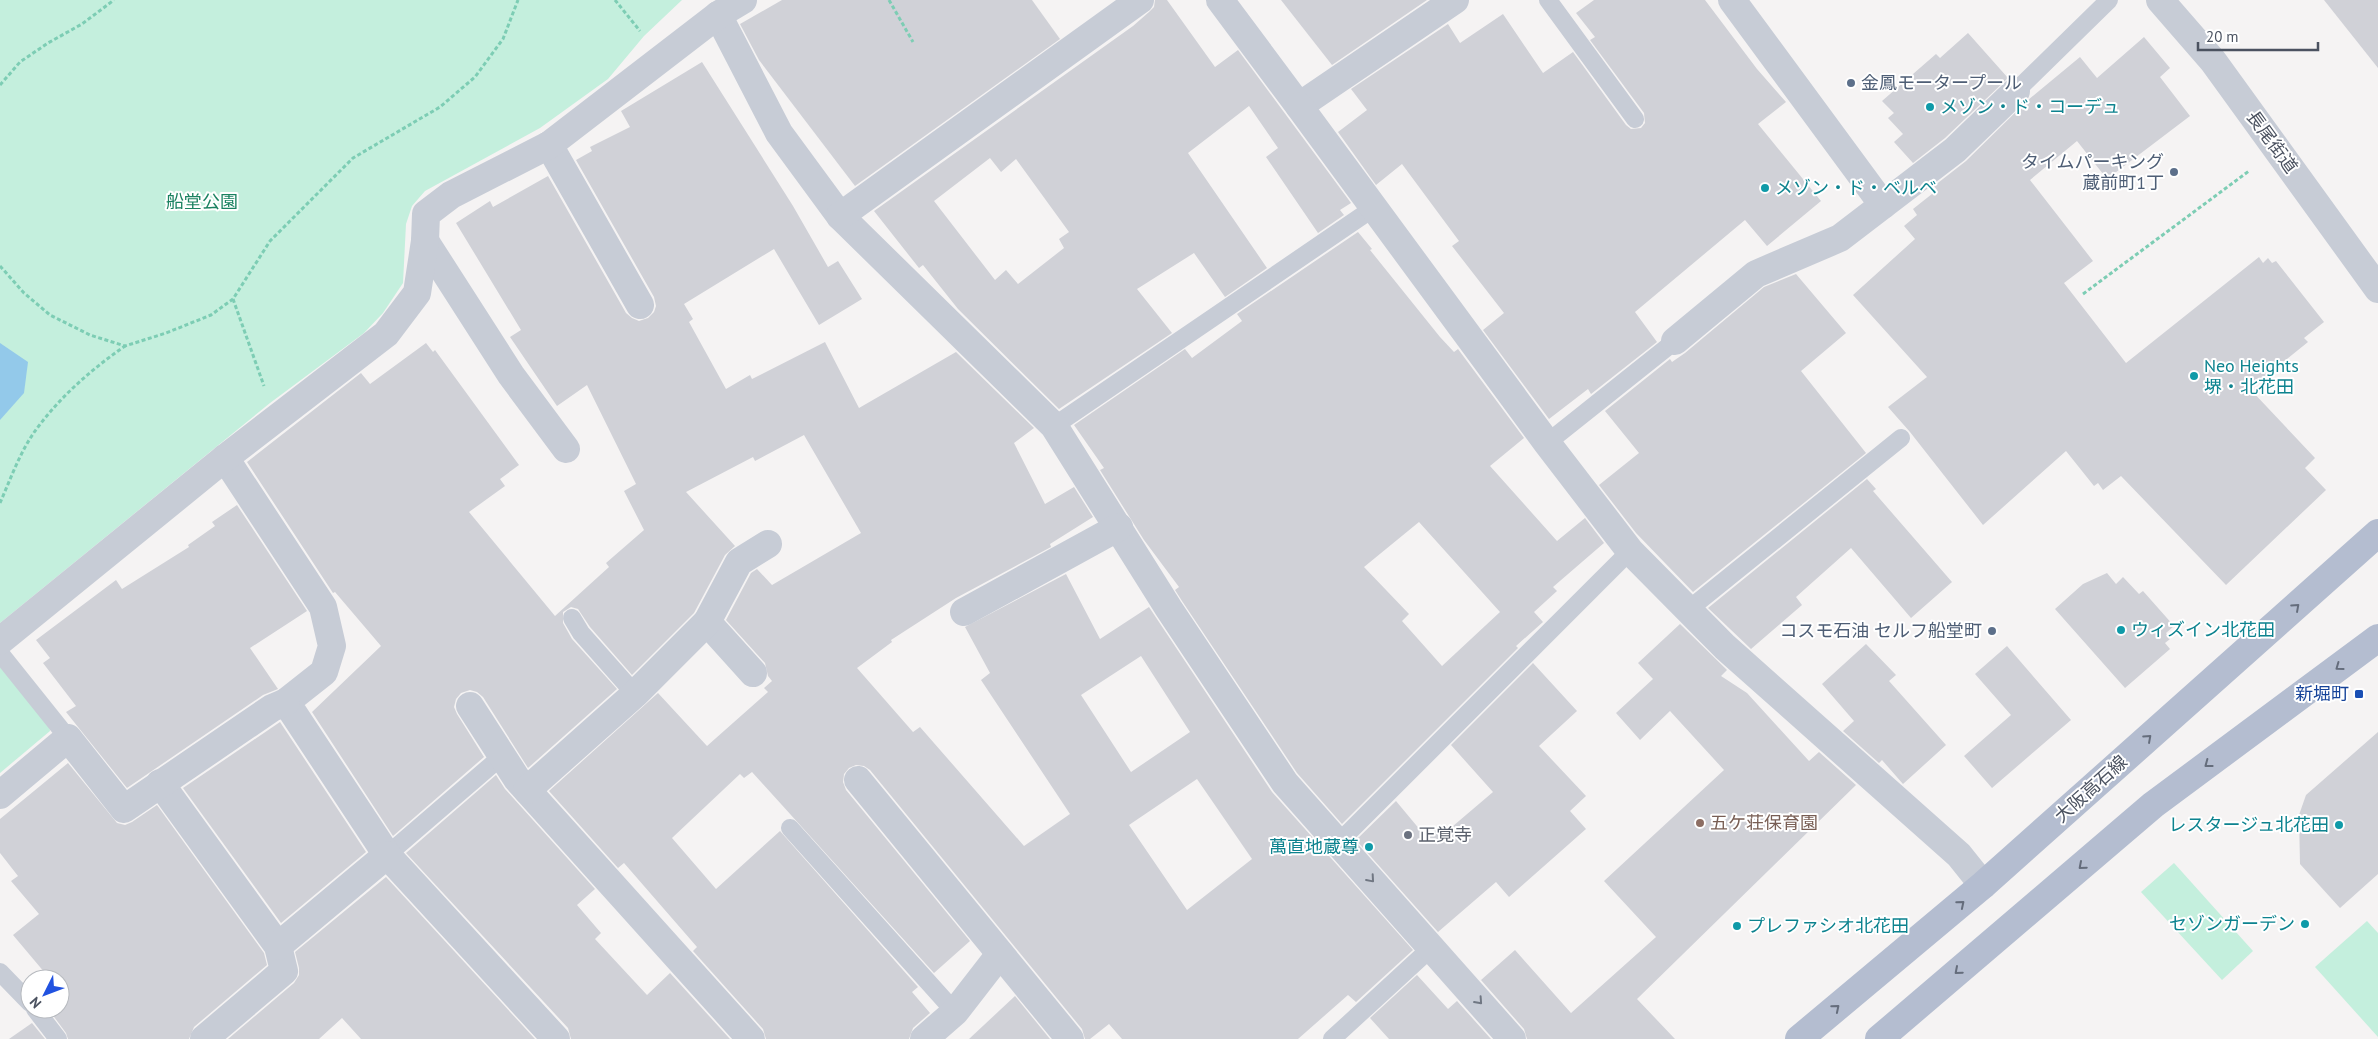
<svg xmlns="http://www.w3.org/2000/svg" width="2378" height="1039" font-family="'PT Sans','Noto Sans JP',sans-serif">
<style>
.green{fill:#c4efdd}
.water{fill:#93c9ea}
.building{fill:#d0d1d7;fill-rule:evenodd}
.lines{fill:none;stroke-linecap:round;stroke-linejoin:round}
.path{stroke:#7dcdb4;stroke-width:3;stroke-dasharray:4 2.5;stroke-linecap:butt}
.service{stroke:#c7ccd6;stroke-width:18}
.minor{stroke:#c7ccd6;stroke-width:28}
.primary{stroke:#b4bdd0;stroke-width:28}
.oneway{stroke:#656d7c}
.oneway2{stroke:#707783}
.service-dot{fill:#5c6f8a;stroke:#fff;stroke-width:2}
.culture-dot{fill:#0f9aa8;stroke:#fff;stroke-width:2}
.transit-dot{fill:#1a4fb4;stroke:#fff;stroke-width:2}
.education-dot{fill:#8d6e63;stroke:#fff;stroke-width:2}
.worship-dot{fill:#6b7280;stroke:#fff;stroke-width:2}
.labels{text-anchor:middle;stroke-width:4;stroke-linejoin:round;paint-order:stroke}
.service-label{font-size:18px;fill:#4e5e75;stroke:#fff;text-anchor:end}
.culture-label{font-size:18px;fill:#0d838f;stroke:#fff;text-anchor:start}
.street-label{font-size:18px;fill:#4b5260;stroke:#fff}
.park-label{font-size:18px;fill:#1b8261;stroke:#fff}
.transit-label{font-size:18px;fill:#164399;stroke:#fff;text-anchor:end}
.education-label{font-size:18px;fill:#785e54;stroke:#fff;text-anchor:start}
.worship-label{font-size:18px;fill:#5b616d;stroke:#fff;text-anchor:start}
</style>
<rect width="100%" height="100%" fill="#f5f3f3"/>
<g class="green">
<path d="M0,0H682L644,36L608,79L540,128L425,191L412,206L406,224L403,283L383,313L364,333L270,403L0,623Z"/>
<path d="M0,662L49,721L50,731L0,773Z"/>
<path d="M2174,863L2253,951L2222,980L2141,892Z"/>
<path d="M2367,921L2378,933V1037L2315,967Z"/>
</g>
<path class="water" d="M0,343L28,362L24,393L0,420Z"/>
<g class="building">
<path d="M782,0H1032L1060,39L855,186L759,60L740,24Z"/>
<path d="M1155,0H1167L1215,67L1238,50L1351,203L1340,210L1344,215L1318,233L1266,157L1278,148L1249,106L1188,153L1267,268L1225,297L1194,253L1137,289L1172,333L1059,409L958,309L923,265L919,268L874,211L1133,26L1149,12L1154,7ZM990,158L1001,172L1016,159L1069,232L1059,239L1064,248L1018,284L1006,270L995,280L934,201Z"/>
<path d="M1281,0H1427L1332,65Z"/>
<path d="M1594,0H1705L1757,69L1786,102L1758,124L1821,201L1767,246L1745,220L1635,312L1657,342L1591,394L1588,389L1549,419L1483,330L1504,313L1452,246L1459,241L1402,164L1376,185L1338,132L1367,110L1351,89L1448,24L1460,43L1503,14L1543,73L1573,52L1626,125L1631,129L1641,128L1645,123L1644,113L1590,40L1595,37L1576,13Z"/>
<path d="M2324,0H2378V68Z"/>
<path d="M1968,33L2008,78L1945,138L1913,163L1894,142L1903,134L1888,118L1894,113L1882,101L1936,54L1940,58Z"/>
<path d="M2144,37L2170,68L2160,77L2190,116L2107,179L2077,141L2030,180L2093,261L2064,283L2126,363L2259,257L2263,263L2268,258L2272,263L2276,261L2324,322L2304,338L2308,342L2250,389L2315,458L2305,468L2326,490L2226,585L2121,476L2103,490L2098,483L2094,486L2066,451L1983,525L1910,432L1888,407L1927,377L1853,295L1915,239L1904,226L1917,215L1913,209L1937,190L1934,186L1966,161L2028,100L2080,57L2097,78Z"/>
<path d="M702,62L793,206L828,267L838,261L862,299L819,325L774,249L684,304L693,319L689,322L726,389L750,375L752,379L825,342L859,408L956,352L1034,428L1014,443L1045,504L1074,487L1093,517L1050,544L1051,547L956,598L891,640L892,642L857,668L913,732L920,727L1024,846L1070,814L981,680L990,673L965,627L1066,574L1100,639L1149,607L1272,792L1413,950L1356,1002L1348,995L1298,1039H1122L1109,1024L1090,1039H1085L1082,1029L870,770L864,766L856,765L849,768L844,774L843,782L846,790L970,941L934,973L752,772L744,778L740,774L672,838L716,889L780,831L918,987L912,992L930,1013L913,1028L909,1039H766L763,1029L693,951L697,947L624,863L618,868L549,791L658,693L707,746L768,692L764,688L772,681L768,676L765,663L726,620L751,573L757,569L772,585L861,533L804,435L755,461L753,457L686,492L735,546L725,555L694,613L632,675L590,627L578,609L571,607L563,612V623L572,639L617,689L528,768L483,697L477,692L470,690L461,693L456,699L454,707L457,714L484,757L393,836L312,712L381,646L335,592L333,593L247,462L361,373L370,384L426,343L433,352L435,350L519,465L500,479L505,486L469,512L555,616L609,567L606,563L644,530L624,491L636,484L587,385L557,406L510,337L521,330L456,223L490,201L493,207L548,176L626,313L632,318L639,321L648,318L654,312L656,306L654,297L576,160L592,151L590,147L630,127L621,111ZM1141,656L1190,732L1131,772L1081,695ZM1197,779L1252,859L1187,910L1129,825Z"/>
<path d="M1358,232L1372,249L1370,250L1440,337L1454,352L1458,349L1524,438L1490,466L1557,541L1585,518L1604,543L1553,587L1557,591L1534,612L1543,622L1516,646L1518,648L1342,824L1297,773L1182,601L1175,590L1179,587L1144,540L1100,470L1104,468L1074,425L1185,349L1192,358L1242,321L1237,314ZM1419,522L1500,612L1442,666L1402,621L1409,614L1364,567Z"/>
<path d="M1796,274L1846,333L1801,371L1866,453L1693,592L1636,533L1599,485L1639,453L1605,411L1670,359L1672,362L1685,353L1764,287Z"/>
<path d="M1867,479L1876,489L1873,491L1952,582L1911,618L1851,548L1796,597L1802,605L1751,649L1708,608Z"/>
<path d="M237,505L307,611L250,648L278,689L263,695L127,788L66,712L76,706L43,663L50,658L36,640L116,580L122,589L189,547L188,545L215,526L212,522Z"/>
<path d="M2107,573L2116,584L2123,577L2139,594L2143,591L2174,626L2166,633L2170,639L2165,643L2170,649L2125,688L2055,609L2083,584Z"/>
<path d="M1680,624L1727,670L1721,676L1747,693L1809,761L1819,752L1856,785L1637,999L1675,1039H1527L1524,1029L1481,980L1515,950L1571,1013L1656,937L1604,881L1724,770L1670,711L1640,740L1616,713L1653,679L1638,663Z"/>
<path d="M1866,644L1896,675L1889,681L1946,745L1903,784L1882,760L1879,763L1843,731L1854,721L1822,684Z"/>
<path d="M2007,646L2071,720L1992,788L1964,756L2011,715L1975,674Z"/>
<path d="M1533,663L1577,711L1539,746L1586,796L1570,811L1586,829L1509,897L1496,882L1438,932L1356,840L1396,801L1426,837L1440,825L1446,832L1493,792L1451,745Z"/>
<path d="M280,722L366,852L281,923L183,788Z"/>
<path d="M2378,732V874L2340,908L2300,864L2299,815L2306,795Z"/>
<path d="M68,763L117,823L125,825L132,822L157,805L264,953L267,965L194,1027L189,1039H68L66,1033L49,1010L60,1009V979H41L40,977L45,973L13,935L39,914L11,881L18,876L0,853V819Z"/>
<path d="M496,775L505,789L595,889L577,905L601,933L595,939L647,995L670,973L730,1039H571L568,1028L406,853Z"/>
<path d="M386,877L535,1039H361L342,1018L319,1039H228L294,983L299,975V968L295,952Z"/>
<path d="M1417,975L1448,1009L1457,1001L1491,1039H1389L1370,1018Z"/>
<path d="M1015,996L1050,1039H969Z"/>
<path d="M32,1023L45,1039H9Z"/>
</g>
<g class="lines">
<g class="path">
<path d="M615,0L640,31"/>
<path d="M889,0L913,42"/>
<path d="M0,85L20,62L48,43L82,24L114,0"/>
<path d="M0,266L24,293L50,315L90,335L125,346L166,333L211,315L233,299L270,241L353,158L440,107L475,77L503,39L518,0"/>
<path d="M2083,294L2249,171"/>
<path d="M233,299L264,386"/>
<path d="M0,503C11,478 21,449 38,427C62,395 92,369 125,346"/>
</g>
<g class="service">
<path d="M1548,0L1635,119"/>
<path d="M2016,91L2109,0"/>
<path d="M1054,426L1375,207"/>
<path d="M1547,443L1675,341"/>
<path d="M1688,610L1901,438"/>
<path d="M572,618L581,633L635,694"/>
<path d="M0,653L68,738"/>
<path d="M790,828L955,1012"/>
<path d="M1339,842L1630,551"/>
<path d="M387,855L502,756"/>
<path d="M0,972L30,1003"/>
<path d="M35,1009L58,1039"/>
<path d="M1332,1039L1431,948"/>
</g>
<g class="minor">
<path d="M1220,0L1299,106L1455,0"/>
<path d="M1732,0L1883,205"/>
<path d="M2160,0L2213,61L2378,289"/>
<path d="M718,15L779,133L840,216L1054,426L1169,609L1285,783L1512,1039"/>
<path d="M1299,106L1547,443L1630,551L1725,647L1959,855L1983,885"/>
<path d="M549,145L640,305"/>
<path d="M840,216L1140,0"/>
<path d="M425,241L511,375L566,449"/>
<path d="M1675,341L1756,274L1840,238L1955,150L2016,91"/>
<path d="M225,458L323,607L332,646L324,672L286,702L387,855L556,1039"/>
<path d="M964,612L1119,527"/>
<path d="M707,622L753,673"/>
<path d="M0,641L225,458L386,334L417,293L425,241L426,214L451,195L549,145L718,15L743,0"/>
<path d="M470,706L517,779L751,1039"/>
<path d="M858,780L1070,1039"/>
<path d="M160,783L278,946L284,971L204,1039"/>
<path d="M527,790L635,694L707,622L739,562L768,544"/>
<path d="M0,795L68,738L124,809L272,708L286,702"/>
<path d="M278,946L387,855"/>
<path d="M924,1039L955,1012L1000,954"/>
</g>
<g class="primary">
<path d="M1799,1039L1983,885L2378,533"/>
<path d="M1879,1039L2153,805L2378,638"/>
</g>
</g>
<defs><path id="oneway-chevron" d="M-2-3.5L2.5 0L-2 3.5" fill="none" stroke-width="1.6" stroke-linecap="round" stroke-linejoin="round" transform="scale(1.25)"/></defs>
<g class="oneway">
<use href="#oneway-chevron" transform="translate(2296 607) rotate(-42)"/>
<use href="#oneway-chevron" transform="translate(2339 667) rotate(144)"/>
<use href="#oneway-chevron" transform="translate(2148 738) rotate(-42)"/>
<use href="#oneway-chevron" transform="translate(2208 764) rotate(143)"/>
<use href="#oneway-chevron" transform="translate(2082 866) rotate(139)"/>
<use href="#oneway-chevron" transform="translate(1961 904) rotate(-40)"/>
<use href="#oneway-chevron" transform="translate(1958 971) rotate(139)"/>
<use href="#oneway-chevron" transform="translate(1836 1008) rotate(-40)"/>
</g>
<g class="oneway2">
<use href="#oneway-chevron" transform="translate(1371 879) rotate(49)"/>
<use href="#oneway-chevron" transform="translate(1479 1001) rotate(48)"/>
</g>
<g class="service-dot">
<circle cx="1851" cy="83" r="5"/>
<circle cx="2174" cy="172" r="5"/>
<circle cx="1992" cy="631" r="5"/>
</g>
<g class="culture-dot">
<circle cx="1930" cy="107" r="5"/>
<circle cx="1765" cy="188" r="5"/>
<circle cx="2194" cy="376" r="5"/>
<circle cx="2121" cy="630" r="5"/>
<circle cx="2339" cy="825" r="5"/>
<circle cx="1369" cy="847" r="5"/>
<circle cx="2305" cy="924" r="5"/>
<circle cx="1737" cy="926" r="5"/>
</g>
<rect class="transit-dot" x="2354" y="689" width="10" height="10" rx="2.5"/>
<circle class="education-dot" cx="1700" cy="823" r="5"/>
<circle class="worship-dot" cx="1408" cy="835" r="5"/>
<g class="labels">
<g class="service-label">
<text x="1861" y="89" text-anchor="start">金鳳モータープール</text>
<text x="2164" y="168">タイムパーキング<tspan x="2164" dy="21">蔵前町1丁</tspan></text>
<text x="1982" y="637">コスモ石油 セルフ船堂町</text>
</g>
<g class="culture-label">
<text x="1940" y="113">メゾン・ド・コーデュ</text>
<text x="1775" y="194">メゾン・ド・ベルベ</text>
<text x="2204" y="372">Neo Heights<tspan x="2204" dy="21">堺・北花田</tspan></text>
<text x="2131" y="636">ウィズイン北花田</text>
<text x="2329" y="831" text-anchor="end">レスタージュ北花田</text>
<text x="1359" y="853" text-anchor="end">萬直地蔵尊</text>
<text x="2295" y="930" text-anchor="end">セゾンガーデン</text>
<text x="1747" y="932">プレファシオ北花田</text>
</g>
<g class="street-label">
<text transform="translate(2272 142) rotate(54)" y="6">長尾街道</text>
<text transform="translate(2091 789) rotate(-42)" y="6">大阪高石線</text>
</g>
<g class="park-label">
<text x="202" y="208">船堂公園</text>
</g>
<g class="transit-label">
<text x="2349" y="700">新堀町</text>
</g>
<g class="education-label">
<text x="1710" y="829">五ケ荘保育園</text>
</g>
<g class="worship-label">
<text x="1418" y="841">正覚寺</text>
</g>
</g>
<g transform="translate(45 994) rotate(228)"><circle r="24" fill="#ffffff" stroke="#b7babf"/>
<path d="M0-4L9 19L0 12L-9 19Z" fill="#2152e0"/>
<text y="-8" font-size="14" font-weight="bold" text-anchor="middle" fill="#4b5260">N</text>
</g>
<path d="M2198 42v8h120v-8" fill="none" stroke="#4b5260" stroke-width="2.5"/>
<text x="2206" y="42" font-size="15" fill="#4b5260" stroke="#ffffff" stroke-width="4" paint-order="stroke">20 m</text>
</svg>
